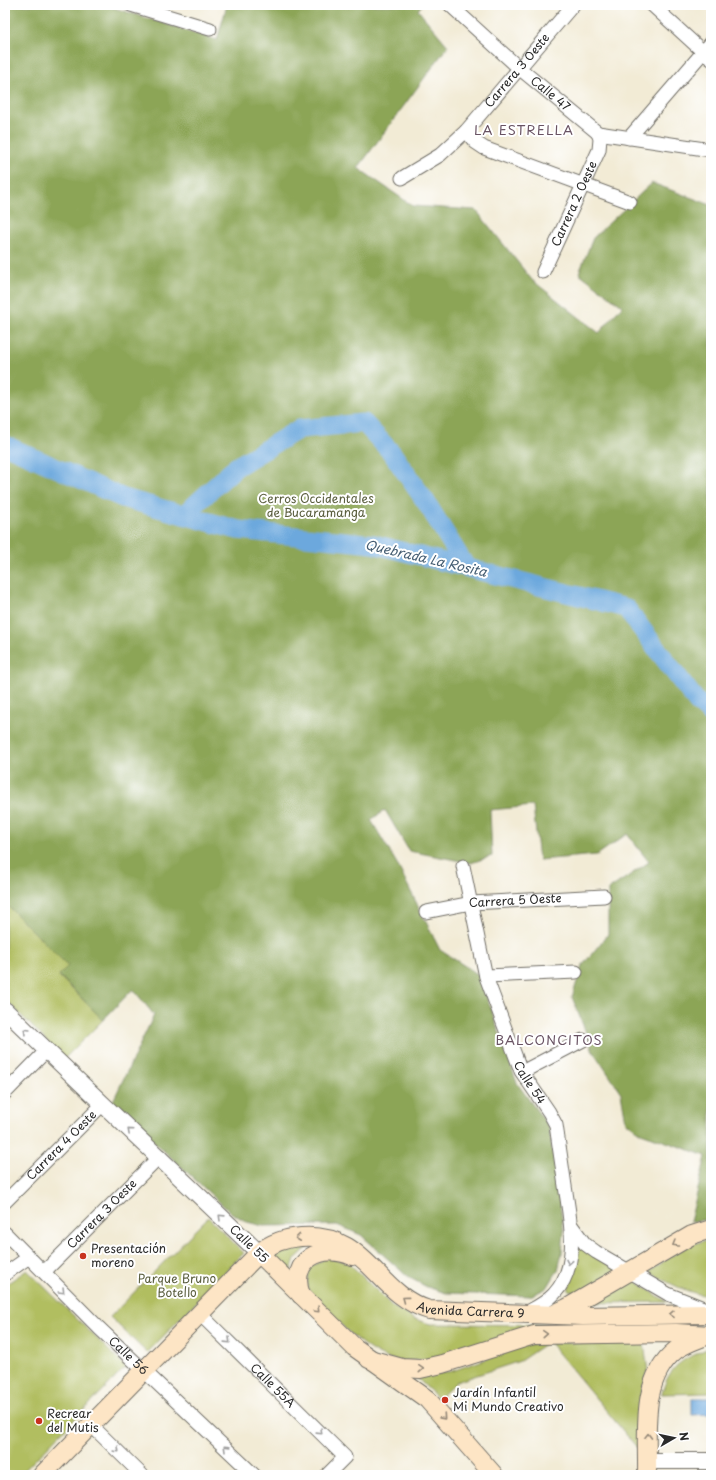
<svg xmlns="http://www.w3.org/2000/svg" width="716" height="1480" font-family="'Playpen Sans',sans-serif">
<style>
.green{fill:#b1be60;stroke:#6e7446}
.forest{fill:#8ca556;stroke:#5c6840}
.water{fill:#6ca8dd;stroke:#4c6a84}
.lines{fill:none;stroke-linecap:round;stroke-linejoin:round}
.river{stroke:#6ca8dd;stroke-width:19}
.minor-casing{stroke:#716e66;stroke-width:15}
.tertiary-casing{stroke:#716e66;stroke-width:18}
.secondary-casing{stroke:#716e66;stroke-width:20}
.minor{stroke:#fff;stroke-width:13}
.tertiary{stroke:#fff;stroke-width:16}
.secondary{stroke:#fde5c5;stroke-width:18}
.oneway{stroke:#a0a0a0}
.oneway2{stroke:#948878}
.poi-dot{fill:#c8321e;stroke:#fff;stroke-width:1.5}
.labels{text-anchor:middle;stroke-width:4;stroke-linejoin:round;paint-order:stroke}
.street-label{font-size:12px;fill:#2b2b2b;stroke:#fff}
.park-label{font-size:12px;fill:#5a5e3e;stroke:#fff}
.poi-label{font-size:12px;fill:#2b2b2b;stroke:#fff;text-anchor:start}
.neighbourhood-label{font-size:13px;letter-spacing:1px;fill:#695363;stroke:#fff}
.water-label{font-size:13px;font-style:italic;fill:#455d72;stroke:#fff}
</style>
<rect width="100%" height="100%" fill="#fff"/>
<filter id="ink" filterUnits="userSpaceOnUse"><feTurbulence type="fractalNoise" baseFrequency=".025" numOctaves="2"/><feDisplacementMap in="SourceGraphic" scale="8" xChannelSelector="R" yChannelSelector="G"/><feConvolveMatrix kernelMatrix="1 2 1 2 8 2 1 2 1" color-interpolation-filters="sRGB"/></filter>
<filter id="wash" filterUnits="userSpaceOnUse"><feTurbulence type="fractalNoise" baseFrequency=".012" numOctaves="4" result="noise"/><feDisplacementMap in="SourceGraphic" scale="16" xChannelSelector="R" yChannelSelector="G"/><feGaussianBlur stdDeviation="0.9" result="paint"/><feColorMatrix in="noise" values="0 0 0 0 0 0 0 0 0 0 0 0 0 0 0 0 0 1.4 0 .05"/><feComposite in="paint" operator="in"/></filter>
<g filter="url(#wash)">
<rect width="100%" height="100%" fill="#f2ebd5"/>
<g class="green">
<path d="M5,903L68,966L59,976L103,1020L64,1059L5,999Z"/>
<path d="M208,1217L244,1253L147,1353L110,1317Z"/>
<path d="M711,1240V1296C688,1294 669,1283 649,1272C668,1259 687,1242 711,1240Z"/>
<path d="M580,1244L617,1270L577,1295L568,1289L576,1267Z"/>
<path d="M300,1247H308L295,1259L290,1273L274,1257L288,1250Z"/>
<path d="M327,1257L349,1263L392,1306L414,1319L430,1324L555,1325L533,1328L431,1359C419,1360 406,1362 394,1360C362,1353 331,1313 309,1291L307,1283L310,1268Z"/>
<path d="M27,1270L126,1367L20,1475H5V1285Z"/>
<path d="M631,1278L667,1302L590,1303Z"/>
<path d="M548,1342L520,1361L456,1382L439,1399L417,1378L452,1371L524,1346Z"/>
<path d="M550,1343H644L648,1372L642,1389L639,1450Z"/>
<path d="M707,1349H711V1393L662,1394C668,1367 682,1359 707,1349Z"/>
</g>
<path class="forest" d="M5,5H105L217,40L227,5H422L418,10L448,46L358,168L413,206L476,210L532,280L599,333L622,306L579,273L593,238L652,183L711,205V1219L690,1222L706,1156L641,1133L626,1122L621,1093L593,1051L572,997L582,966L608,934V890L649,862L627,834L597,855L539,860L533,806L490,810L492,856L471,863L409,851L385,810L371,820L396,862L440,950L479,975L517,1083L549,1127L564,1232L562,1253L558,1270L547,1288L530,1296L446,1293L427,1287L408,1277L361,1235L337,1225L263,1226L247,1222L230,1212L112,1103L154,1015L133,989L103,1020L59,975L68,966L5,903Z"/>
<path class="water" d="M692,1398H711V1414L692,1415Z"/>
<g class="lines">
<g class="river">
<path d="M5,445L123,498L238,530L373,544L626,608L697,702L711,714"/>
<path d="M184,515L236,467L299,429L364,423L392,453L426,502L466,567"/>
</g>
</g>
</g>
<g filter="url(#ink)">
<g class="lines">
<defs>
<g id="minor">
<path d="M131,5L210,29"/>
<path id="s1" d="M450,5L519,68L598,133"/>
<path d="M652,5L711,59"/>
<path d="M466,131L475,142L484,148L630,202"/>
<path d="M598,133L711,150"/>
<path d="M629,138L711,43"/>
<path id="s2" d="M402,178L440,155L466,131L573,5"/>
<path id="s3" d="M543,272L599,150L600,139L598,133"/>
<path id="s4" d="M463,866L486,977L521,1071L549,1112L556,1125C559,1145 562,1165 565,1186C570,1220 581,1265 554,1294C546,1303 535,1308 524,1314"/>
<path id="s5" d="M426,912L471,903L604,896"/>
<path d="M486,976L576,972"/>
<path d="M522,1072L583,1040"/>
<path d="M5,1093L46,1051"/>
<path id="s6" d="M5,1202L102,1105"/>
<path d="M571,1225L585,1244L596,1252L668,1294L711,1311"/>
<path id="s7" d="M5,1233L99,1328L254,1475"/>
<path id="s8" d="M44,1272L160,1156"/>
<path d="M5,1274L29,1257"/>
<path id="s9" d="M200,1314L345,1457L327,1475"/>
<path d="M91,1425L142,1475"/>
</g>
<g id="tertiary">
<path d="M5,1010C89,1092 175,1172 259,1253"/>
<path d="M648,1461H711"/>
</g>
<g id="secondary">
<path d="M259,1253L354,1347L427,1399L494,1475"/>
<path d="M301,1295C288,1259 323,1243 352,1256"/>
<path d="M556,1313L567,1308L692,1235L711,1229"/>
<path d="M369,1359L402,1368L420,1369L442,1364L534,1335L676,1333L711,1335"/>
<path id="s10" d="M42,1475L259,1253C272,1242 285,1238 301,1237C368,1232 375,1294 429,1310L583,1316L711,1314"/>
<path d="M647,1475C648,1434 639,1379 676,1350C684,1344 696,1340 706,1336"/>
</g>
</defs>
<use href="#minor" class="minor-casing"/>
<use href="#tertiary" class="tertiary-casing"/>
<use href="#secondary" class="secondary-casing"/>
<use href="#minor" class="minor"/>
<use href="#tertiary" class="tertiary"/>
<use href="#secondary" class="secondary"/>
</g>
<defs><path id="oneway-chevron" d="M-2-3.5L2.5 0L-2 3.5" fill="none" stroke-width="1.6" stroke-linecap="round" stroke-linejoin="round"/></defs>
<g class="oneway">
<use href="#oneway-chevron" transform="translate(26 1031) rotate(-135)"/>
<use href="#oneway-chevron" transform="translate(130 1131) rotate(-138)"/>
<use href="#oneway-chevron" transform="translate(221 1217) rotate(-136)"/>
<use href="#oneway-chevron" transform="translate(569 1262) rotate(101)"/>
<use href="#oneway-chevron" transform="translate(62 1291) rotate(45)"/>
<use href="#oneway-chevron" transform="translate(228 1341) rotate(44)"/>
<use href="#oneway-chevron" transform="translate(320 1432) rotate(44)"/>
<use href="#oneway-chevron" transform="translate(226 1448) rotate(-136)"/>
<use href="#oneway-chevron" transform="translate(117 1450) rotate(44)"/>
</g>
<g class="oneway2">
<use href="#oneway-chevron" transform="translate(298 1238) rotate(174)"/>
<use href="#oneway-chevron" transform="translate(675 1244) rotate(150)"/>
<use href="#oneway-chevron" transform="translate(405 1299) rotate(-143)"/>
<use href="#oneway-chevron" transform="translate(317 1310) rotate(45)"/>
<use href="#oneway-chevron" transform="translate(672 1314) rotate(179)"/>
<use href="#oneway-chevron" transform="translate(545 1334) rotate(-4)"/>
<use href="#oneway-chevron" transform="translate(421 1369) rotate(-4)"/>
<use href="#oneway-chevron" transform="translate(443 1417) rotate(48)"/>
<use href="#oneway-chevron" transform="translate(648 1436) rotate(-89)"/>
</g>
</g>
<g class="poi-dot">
<circle cx="83" cy="1256" r="4"/>
<circle cx="445" cy="1400" r="4"/>
<circle cx="39" cy="1421" r="4"/>
</g>
<g class="labels">
<g class="street-label">
<text dy="4" stroke="none"><textPath href="#s2" startOffset="159">Carrera 3 Oeste</textPath></text>
<text dy="4" stroke="none"><textPath href="#s1" startOffset="134">Calle 47</textPath></text>
<text dy="4" stroke="none"><textPath href="#s3" startOffset="75">Carrera 2 Oeste</textPath></text>
<text dy="4" stroke="none"><textPath href="#s5" startOffset="90">Carrera 5 Oeste</textPath></text>
<text dy="4" stroke="none"><textPath href="#s4" startOffset="228">Calle 54</textPath></text>
<text dy="4" stroke="none"><textPath href="#s6" startOffset="80">Carrera 4 Oeste</textPath></text>
<text dy="4" stroke="none"><textPath href="#s8" startOffset="82">Carrera 3 Oeste</textPath></text>
<text transform="translate(249 1244) rotate(44)" y="4">Calle 55</text>
<text dy="4" stroke="none"><textPath href="#s10" startOffset="550">Avenida Carrera 9</textPath></text>
<text dy="4" stroke="none"><textPath href="#s7" startOffset="174">Calle 56</textPath></text>
<text dy="4" stroke="none"><textPath href="#s9" startOffset="102">Calle 55A</textPath></text>
</g>
<g class="park-label">
<text x="316" y="503">Cerros Occidentales<tspan x="316" dy="14">de Bucaramanga</tspan></text>
<text x="177" y="1283">Parque Bruno<tspan x="177" dy="14">Botello</tspan></text>
</g>
<g class="poi-label">
<text x="91" y="1253">Presentación<tspan x="91" dy="14">moreno</tspan></text>
<text x="453" y="1397">Jardín Infantil<tspan x="453" dy="14">Mi Mundo Creativo</tspan></text>
<text x="47" y="1418">Recrear<tspan x="47" dy="14">del Mutis</tspan></text>
</g>
<g class="neighbourhood-label">
<text x="524" y="135">LA ESTRELLA</text>
<text x="549" y="1045">BALCONCITOS</text>
</g>
<g class="water-label">
<text transform="translate(426 558) rotate(13)" y="5">Quebrada La Rosita</text>
</g>
</g>
<rect width="716" height="1480" fill="none" stroke="#fff" stroke-width="20"/>
<g transform="translate(674 1438) rotate(81)" stroke="#ffffff" stroke-width="3" paint-order="stroke">
<path d="M0-3L7 15L0 10L-7 15Z" fill="#2b2b2b"/>
<text y="-6" font-size="11" font-weight="bold" text-anchor="middle" fill="#2b2b2b">N</text>
</g>
</svg>
